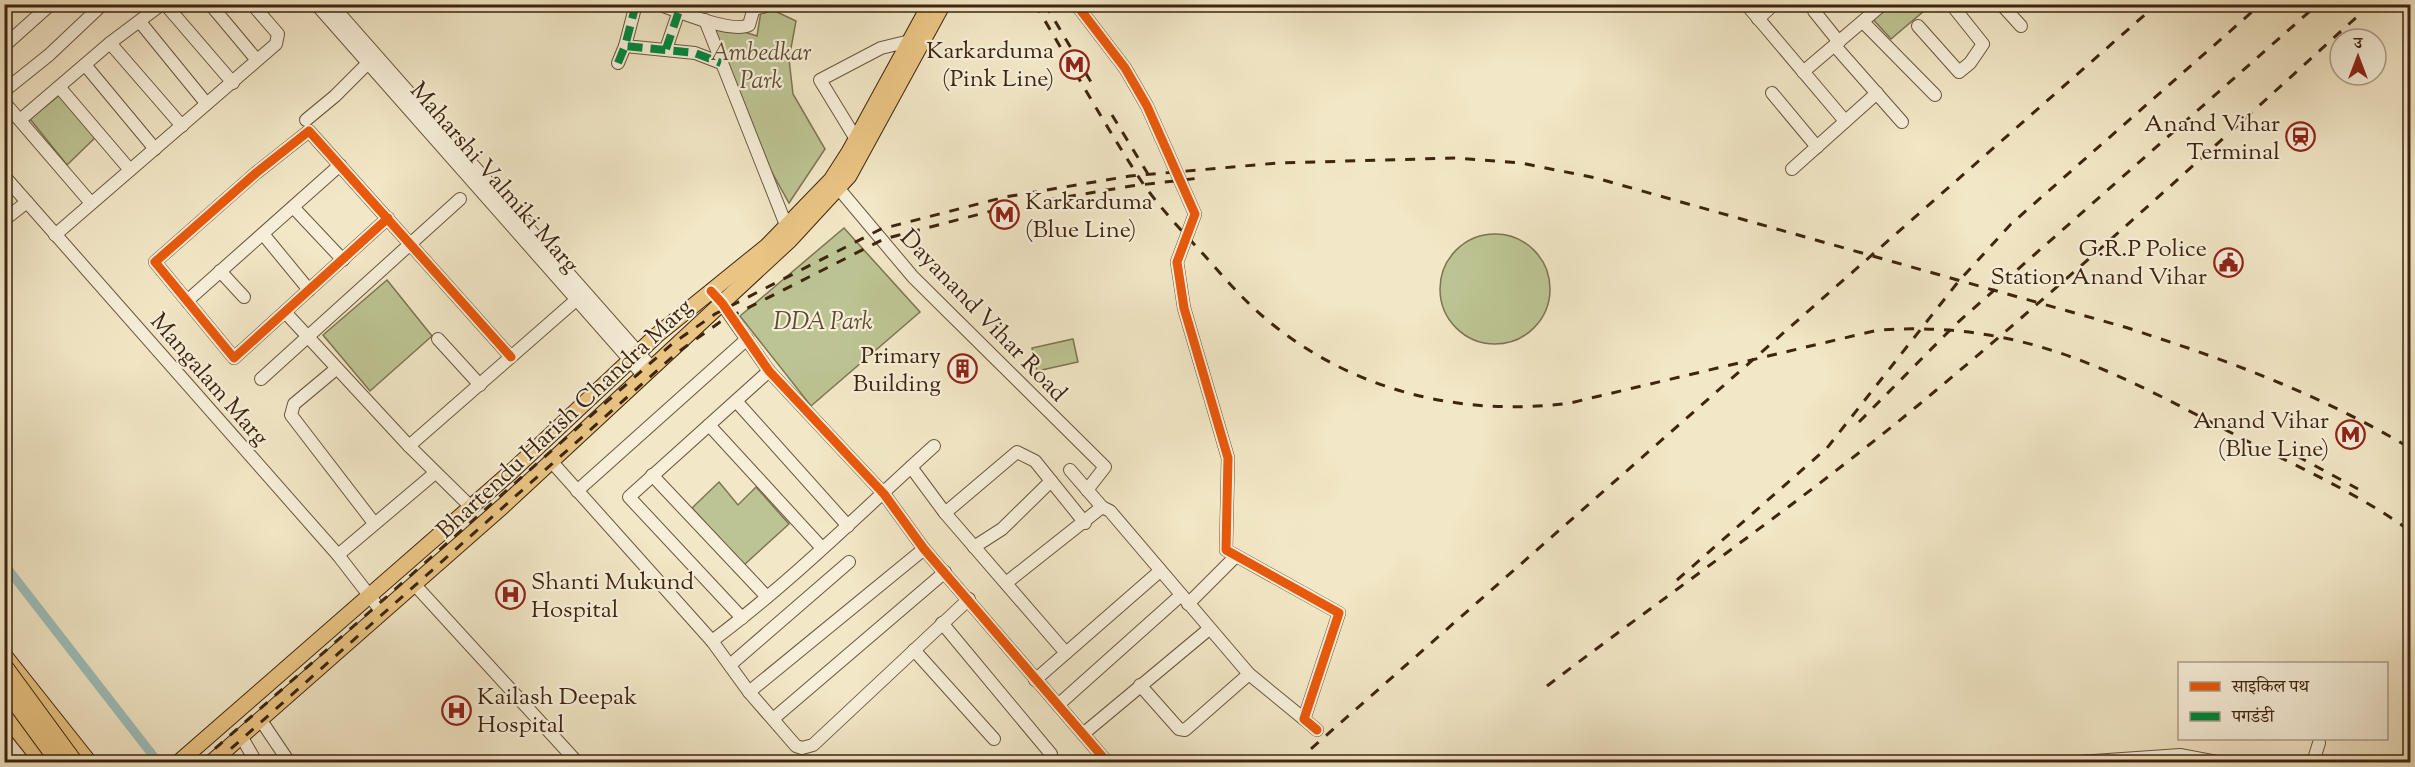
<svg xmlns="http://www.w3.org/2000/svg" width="2415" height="767" font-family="'Sorts Mill Goudy','Noto Serif Devanagari',serif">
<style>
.green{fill:#bdc493;stroke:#7d7451;stroke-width:1.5}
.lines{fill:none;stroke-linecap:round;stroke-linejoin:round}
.canal{stroke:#9cbebb;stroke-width:9}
.minor-casing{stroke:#6a563d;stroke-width:14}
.major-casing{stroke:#3d250f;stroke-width:17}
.minor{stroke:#f7efda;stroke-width:12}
.major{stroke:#e9c483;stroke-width:15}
.rail{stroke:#3d250f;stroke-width:3;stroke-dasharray:10 10;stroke-linecap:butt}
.major-bridge-casing{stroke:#3d250f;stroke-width:17;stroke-linecap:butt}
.major-bridge{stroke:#e9c483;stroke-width:15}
.quiet{stroke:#00873e;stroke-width:8;stroke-dasharray:15 8;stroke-linecap:butt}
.cycleway-casing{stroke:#f7efda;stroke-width:13}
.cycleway{stroke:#e8590c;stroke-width:9}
.labels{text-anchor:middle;stroke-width:4.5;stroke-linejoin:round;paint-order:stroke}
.poi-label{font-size:24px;fill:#3d250f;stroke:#f7efda;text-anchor:end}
.park-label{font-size:24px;font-style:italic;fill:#5d4d30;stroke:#f7efda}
.street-label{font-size:24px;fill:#3d250f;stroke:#f7efda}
</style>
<rect width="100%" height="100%" fill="#f2e7c6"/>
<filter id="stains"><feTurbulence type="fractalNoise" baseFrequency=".00333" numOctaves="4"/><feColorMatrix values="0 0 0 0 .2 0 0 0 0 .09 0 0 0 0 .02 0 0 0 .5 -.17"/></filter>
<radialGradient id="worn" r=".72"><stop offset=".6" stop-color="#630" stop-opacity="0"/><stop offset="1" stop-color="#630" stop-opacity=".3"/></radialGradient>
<g class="green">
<path d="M762,5L796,21L789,59L793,94L825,149L789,203L769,167L713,25L716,23L757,36Z"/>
<path d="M1884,5H1931L1891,39L1870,16Z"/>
<path d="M62,93L100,133L67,165L30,119Z"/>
<path d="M844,228L920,312L811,406L740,316Z"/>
<circle cx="1495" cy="289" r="55"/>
<path d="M387,280L432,336L370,391L323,335Z"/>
<path d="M1073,339L1078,362L1037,371L1032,348Z"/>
<path d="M719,482L738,505L756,487L789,524L744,565L692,508Z"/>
</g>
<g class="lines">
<path class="canal" d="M4,564L158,762"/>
<defs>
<g id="minor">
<path d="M165,4L233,83"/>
<path d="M210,4L256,59"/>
<path d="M316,4L644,376"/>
<path d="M331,4L652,368"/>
<path d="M636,4L625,46L695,53L721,63"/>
<path d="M658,4C677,11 732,34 749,25L755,4"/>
<path d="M1076,4L1125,68L1147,106L1195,214L1177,262L1184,308L1228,458L1226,550L1339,613L1304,719L1317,730"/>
<path d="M1746,4L1845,121"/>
<path d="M1821,4L1814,11L1839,42"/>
<path d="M2001,4L2021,26"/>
<path d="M754,9L773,4"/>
<path d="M1758,19L1774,4"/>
<path d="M705,20L786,225"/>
<path d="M140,22L206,103"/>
<path d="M1864,23L1935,95"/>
<path d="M1918,26L1959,72L1970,63L1983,44L1951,4"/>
<path d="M110,43L182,126"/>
<path d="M4,46L51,4"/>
<path d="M1835,46L1902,122"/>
<path d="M666,49L679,11"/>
<path d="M618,63L625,46"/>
<path d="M86,66L155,149"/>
<path d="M1803,72L1883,4"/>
<path d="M60,88L130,170"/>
<path d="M4,91L49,55L103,4"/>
<path d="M1772,93L1817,147"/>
<path d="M4,102L91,203"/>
<path d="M20,120L110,43L162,4"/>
<path d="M306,120L335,96L368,63"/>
<path d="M856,139L820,80L881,48L910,41"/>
<path d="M1792,169L1877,93"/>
<path d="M4,176L338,555L382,612"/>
<path d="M834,183L913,277L1105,467L1087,490"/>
<path d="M293,207L343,260"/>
<path d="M388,218L234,358L155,262L256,173L309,131L511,357"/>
<path d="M4,220L27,202"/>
<path d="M263,234L309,290"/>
<path d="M55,235L276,44L278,34L252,4"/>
<path d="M220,271L244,297"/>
<path d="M717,297L769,371L884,494L924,549L1107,762"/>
<path d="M187,301L340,165"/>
<path d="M285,312L409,446L471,507"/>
<path d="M438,339L480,385"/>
<path d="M336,369L294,404L291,415L374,523"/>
<path d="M261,379L460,199"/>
<path d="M736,401L848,526"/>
<path d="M709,425L822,548"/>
<path d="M409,446L576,300"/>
<path d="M551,461L712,641L749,692L796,746L802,748L813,745L969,599"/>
<path d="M911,467L945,513L1066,653"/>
<path d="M1070,470L1102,507"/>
<path d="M652,475L767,597"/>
<path d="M577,491L747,339"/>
<path d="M945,513L1017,452L1035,461L1085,523"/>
<path d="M974,547L1002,529L1051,481"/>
<path d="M338,555L435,473"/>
<path d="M1006,583L1102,507L1110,511L1249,674L1304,719"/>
<path d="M415,585L577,762"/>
<path d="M1188,604L1236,556"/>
<path d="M742,618L629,497L769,371"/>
<path d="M942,623L1051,754"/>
<path d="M712,641C791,582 861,512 934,446"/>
<path d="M914,650L994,739"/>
<path d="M730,665L849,562"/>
<path d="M1035,680L1160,571"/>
<path d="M1140,685L1179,729L1185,730L1249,674"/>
<path d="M749,692L924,549"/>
<path d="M1058,705L1180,596"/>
<path d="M260,719L289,762"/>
<path d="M773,719L945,572"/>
<path d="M1083,734L1209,629"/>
<path d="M241,736L256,762"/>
<path d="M2079,762L2180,755L2217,762"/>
<path d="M2313,762L2319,743"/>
</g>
<g id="major">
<path d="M4,655L89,762"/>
<path d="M4,714L42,762"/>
<path d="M179,762L511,472L657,335L767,246L831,180L849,152L930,4"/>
<path d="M212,762L503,506L790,240L849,176L943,4"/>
</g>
</defs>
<use href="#minor" class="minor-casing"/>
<use href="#major" class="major-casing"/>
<use href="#minor" class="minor"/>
<use href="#major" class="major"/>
<g class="rail">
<path d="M1035,4C1069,61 1102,120 1138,176C1156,204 1182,231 1205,256C1226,280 1247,304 1272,324C1357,392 1463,417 1570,403L1878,330C2031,320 2121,376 2251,443C2305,470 2362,496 2410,531"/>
<path d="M1045,4L1091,82"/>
<path d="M1112,115L1151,179"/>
<path d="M1859,422L1956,324L2318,4"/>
<path d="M2297,456L2358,489"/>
<path d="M1677,580L1827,448L1958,282L2011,224L2261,4"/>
<path d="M1547,686C1669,593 1797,505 1916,407C2072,278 2221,140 2371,4"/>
<path d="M200,762L672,344L715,314L881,229L1005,197L1130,176L1278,163L1456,158L1521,163L1596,178L2128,328L2188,348C2265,375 2340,406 2410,448"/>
<path d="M216,762L678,352L720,322L884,239L1007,207L1131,186L1200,178"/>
<path d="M1296,762L2157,4"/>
</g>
<defs>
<g id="major-bridge">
<path d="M4,665L75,762"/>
<path d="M4,688L58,762"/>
</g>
</defs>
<use href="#major-bridge" class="major-bridge-casing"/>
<use href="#major-bridge" class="major-bridge"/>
<g class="quiet">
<path d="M636,4L625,46L695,53L721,63"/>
<path d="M666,49L679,11"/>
<path d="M618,63L625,46"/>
</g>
<defs>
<g id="cycleway">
<path d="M1076,4L1125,68L1147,106L1195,214L1177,262L1184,308L1228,458L1226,550L1339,613L1304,719L1317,730"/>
<path d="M388,218L234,358L155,262L256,173L309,131L511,357"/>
<path d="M711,291L722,303L769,371L884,494L924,549L1107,762"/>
</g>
</defs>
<use href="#cycleway" class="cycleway-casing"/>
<use href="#cycleway" class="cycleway"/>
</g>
<defs>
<symbol id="metro-ring" viewBox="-11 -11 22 22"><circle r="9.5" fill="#f7efda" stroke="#8f2418" stroke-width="1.5"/><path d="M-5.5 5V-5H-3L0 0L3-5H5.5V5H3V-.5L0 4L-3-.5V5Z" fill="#8f2418"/></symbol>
<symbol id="station-ring" viewBox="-11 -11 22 22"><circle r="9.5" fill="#f7efda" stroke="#8f2418" stroke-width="1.5"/><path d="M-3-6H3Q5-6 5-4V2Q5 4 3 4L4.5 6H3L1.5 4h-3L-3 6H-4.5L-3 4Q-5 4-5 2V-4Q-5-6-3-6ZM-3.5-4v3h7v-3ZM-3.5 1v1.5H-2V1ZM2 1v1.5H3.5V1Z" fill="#8f2418"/></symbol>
<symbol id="civic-ring" viewBox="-11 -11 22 22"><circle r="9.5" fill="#f7efda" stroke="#8f2418" stroke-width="1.5"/><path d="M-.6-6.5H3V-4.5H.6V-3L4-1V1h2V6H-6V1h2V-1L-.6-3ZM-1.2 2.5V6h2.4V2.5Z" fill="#8f2418"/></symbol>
<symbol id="building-ring" viewBox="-11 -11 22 22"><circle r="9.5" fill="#f7efda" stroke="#8f2418" stroke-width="1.5"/><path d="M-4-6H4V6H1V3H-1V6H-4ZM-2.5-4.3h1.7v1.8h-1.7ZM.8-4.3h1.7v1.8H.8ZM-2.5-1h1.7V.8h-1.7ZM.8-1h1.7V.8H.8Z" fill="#8f2418"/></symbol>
<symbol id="hospital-ring" viewBox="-11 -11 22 22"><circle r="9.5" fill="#f7efda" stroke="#8f2418" stroke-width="1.5"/><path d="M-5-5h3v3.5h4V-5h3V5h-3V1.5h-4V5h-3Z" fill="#8f2418"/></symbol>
</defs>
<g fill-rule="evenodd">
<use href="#metro-ring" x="1058" y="48" width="33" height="33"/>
<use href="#station-ring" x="2284" y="120" width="33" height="33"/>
<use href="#metro-ring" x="988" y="198" width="33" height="33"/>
<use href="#civic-ring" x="2212" y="246" width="33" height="33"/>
<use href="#building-ring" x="946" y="352" width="33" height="33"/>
<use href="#metro-ring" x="2334" y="418" width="33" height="33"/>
<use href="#hospital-ring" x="494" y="578" width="33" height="33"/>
<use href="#hospital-ring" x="440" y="694" width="33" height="33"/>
</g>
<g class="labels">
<g class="poi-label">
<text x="1054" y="58">Karkarduma<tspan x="1054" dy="28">(Pink Line)</tspan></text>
<text x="2280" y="131">Anand Vihar<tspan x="2280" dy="28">Terminal</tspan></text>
<text x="1025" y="209" text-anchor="start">Karkarduma<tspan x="1025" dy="28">(Blue Line)</tspan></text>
<text x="2207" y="256">G.R.P Police<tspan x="2207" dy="28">Station Anand Vihar</tspan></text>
<text x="941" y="363">Primary<tspan x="941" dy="28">Building</tspan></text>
<text x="2329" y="428">Anand Vihar<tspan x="2329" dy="28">(Blue Line)</tspan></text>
<text x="531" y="589" text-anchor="start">Shanti Mukund<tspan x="531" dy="28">Hospital</tspan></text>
<text x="477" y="704" text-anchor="start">Kailash Deepak<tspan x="477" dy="28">Hospital</tspan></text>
</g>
<g class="park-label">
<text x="761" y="60">Ambedkar<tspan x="761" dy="28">Park</tspan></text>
<text x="823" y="329">DDA Park</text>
</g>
<g class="street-label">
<text transform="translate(495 177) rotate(49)" y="8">Maharshi Valmiki Marg</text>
<text transform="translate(984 315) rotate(46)" y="8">Dayanand Vihar Road</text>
<text transform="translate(210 379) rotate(49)" y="8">Mangalam Marg</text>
<text transform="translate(564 418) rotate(-43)" y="8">Bhartendu Harish Chandra Marg</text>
</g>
</g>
<rect width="2415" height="767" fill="none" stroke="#f2e7c6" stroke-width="24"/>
<rect x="6" y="6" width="2403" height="755" fill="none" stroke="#3d250f" stroke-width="3"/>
<rect x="12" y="12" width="2391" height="743" fill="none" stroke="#3d250f" stroke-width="1.5"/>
<rect x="2178" y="662" width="210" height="78" fill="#f7efda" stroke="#ad9e89" stroke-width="1.5"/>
<rect x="2190" y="682" width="30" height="9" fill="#e8590c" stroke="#ad9e89" stroke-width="1.5"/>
<text x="2232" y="692" font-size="18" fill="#3d250f">साइकिल पथ</text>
<rect x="2190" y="712" width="30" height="9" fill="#00873e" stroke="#ad9e89" stroke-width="1.5"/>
<text x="2232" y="722" font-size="18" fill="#3d250f">पगडंडी</text>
<g transform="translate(2358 57)"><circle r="28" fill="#f7efda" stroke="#ad9e89" stroke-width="1.5"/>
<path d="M0-4.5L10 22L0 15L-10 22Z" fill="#8f2418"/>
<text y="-9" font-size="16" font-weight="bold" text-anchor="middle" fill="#3d250f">उ</text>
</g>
<rect width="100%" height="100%" filter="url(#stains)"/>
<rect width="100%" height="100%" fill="url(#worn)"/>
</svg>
